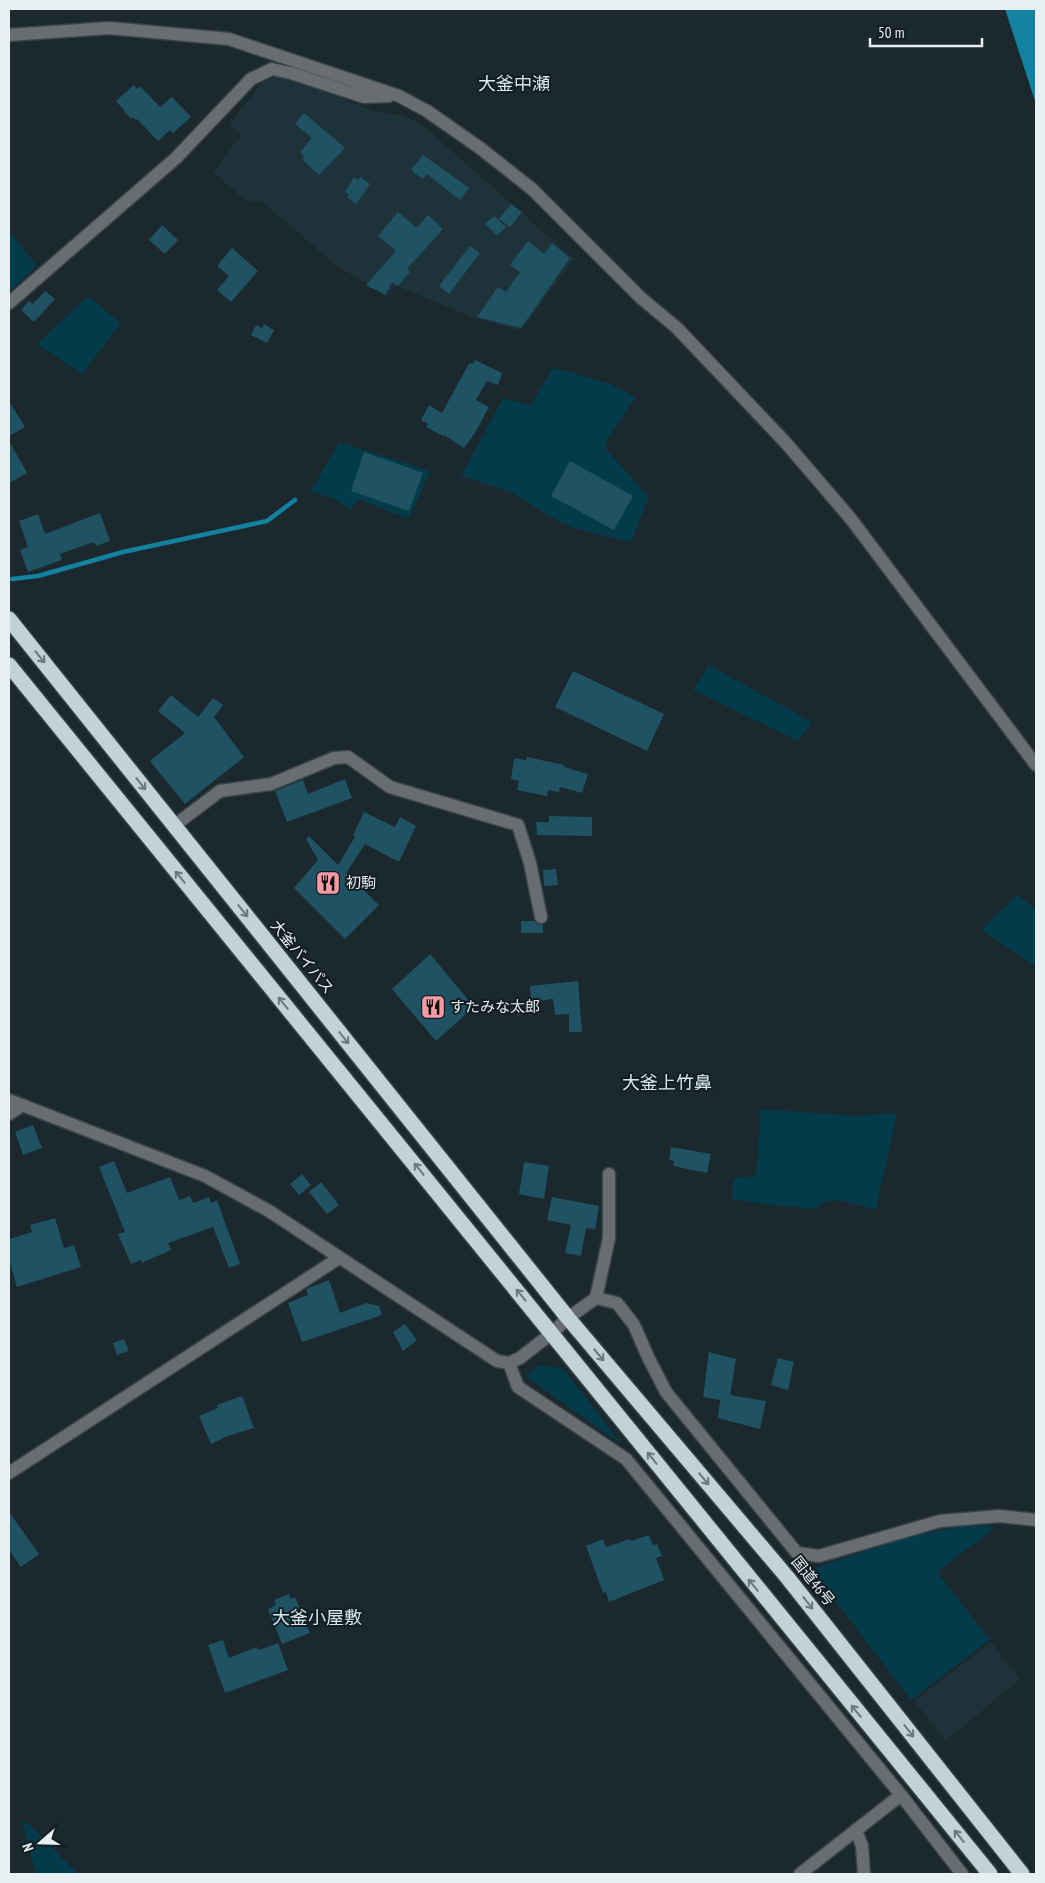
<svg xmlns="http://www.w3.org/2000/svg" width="1045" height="1883" font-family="'PT Sans Narrow','Noto Sans JP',sans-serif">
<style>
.built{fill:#1d3239}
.green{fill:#043b4b}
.water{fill:#1282a0}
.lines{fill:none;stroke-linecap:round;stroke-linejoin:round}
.stream{stroke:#1282a0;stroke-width:4.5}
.building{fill:#1f5263}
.minor-casing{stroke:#384449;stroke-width:15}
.highway-casing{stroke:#384449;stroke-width:18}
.minor{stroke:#676d70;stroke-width:12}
.highway{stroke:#c2d2d9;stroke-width:15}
.oneway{stroke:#6a787e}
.labels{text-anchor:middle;stroke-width:4;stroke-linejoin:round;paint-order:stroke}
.poi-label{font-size:15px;fill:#e7eff2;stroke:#121e23;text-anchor:start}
.street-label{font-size:15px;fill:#e7eff2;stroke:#121e23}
.quarter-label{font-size:18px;fill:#d6e7ed;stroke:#121e23}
</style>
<rect width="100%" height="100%" fill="#1b282d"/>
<g class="built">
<path d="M275,77L292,79L330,93L373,111L400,115L421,124L574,259L522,329L518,330L471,317L395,285L387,296L334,264L286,222L261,202L246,201L213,172L242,134L228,126L263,82Z"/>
<path d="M991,1642L1020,1679L946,1741L914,1701Z"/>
</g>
<g class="green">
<path d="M9,231L37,266L9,291Z"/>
<path d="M86,298H91L121,323L82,374L37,344Z"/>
<path d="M552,369H559L610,384L636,397L606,442V449L649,497L631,542L577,529L558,521L509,491L461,476L503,398L531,405Z"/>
<path d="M339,442L430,471L409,519L358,499L351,510L334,499L311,491Z"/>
<path d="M709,665L812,722L798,741L693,690Z"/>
<path d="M1017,895L1036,909V967L983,931V928Z"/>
<path d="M761,1109L857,1116L897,1113L876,1210C859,1206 835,1194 819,1205L818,1209L770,1205L732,1199L733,1178L756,1176Z"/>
<path d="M540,1365L561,1368L567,1373L621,1444L525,1376Z"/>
<path d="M968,1525L996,1527L937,1572L990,1640L911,1700L811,1569L904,1538Z"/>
<path d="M22,1821L29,1824L78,1874H36Z"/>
</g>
<path class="water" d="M1005,9H1036V104Z"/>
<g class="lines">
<path class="stream" d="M12,579L38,576L123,552L267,521L295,500"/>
</g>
<g class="building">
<path d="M134,85L137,89L140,86L160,107L172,97L191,117L173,133L170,130L158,141L137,119L136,120L133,117L131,119L116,101Z"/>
<path d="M304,113L345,148L319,175L302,159L305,157L300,152L312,138L295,124Z"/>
<path d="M423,155L469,188L460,200L427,174L422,179L411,170Z"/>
<path d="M354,177L358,180L361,177L370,184L356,204L347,197L349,194L345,192Z"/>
<path d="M511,204L522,212L510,227L499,219Z"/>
<path d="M398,212L417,228L428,215L443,229L407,269L410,272L398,286L392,282L385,295L366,285L396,251L378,236Z"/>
<path d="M494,216L506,227L497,236L485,224Z"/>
<path d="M162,225L178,240L165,254L149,240Z"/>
<path d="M528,241L544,254L552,243L570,258L521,328L477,317L498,287L506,292L520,272L510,265Z"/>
<path d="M470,246L480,253L449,294L439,286Z"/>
<path d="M232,248L258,271L231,302L217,290L229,276L217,266Z"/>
<path d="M45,291L55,299L34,322L21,310L29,301L33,304Z"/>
<path d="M264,324L274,330L267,343L251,335L256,325L262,328Z"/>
<path d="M475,360L502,373L498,385L487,381L476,400L489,407L475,433L464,448L444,435L443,436L426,427L428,424L421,420L429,405L442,413L468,365L470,363L473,364Z"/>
<path d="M9,401L25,427L9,436Z"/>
<path d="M9,441L27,473L9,483Z"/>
<path d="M364,452L423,473L409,511L351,491Z"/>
<path d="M570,461L633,496L614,530L551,496Z"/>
<path d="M100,513L110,541L96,546L94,542L60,554L62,560L28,572L20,550L28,547L19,521L38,514L45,534Z"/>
<path d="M573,671L664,714L647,751L555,707Z"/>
<path d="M171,695L198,717L213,698L223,705L214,717L244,757L185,804L150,761L185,733L158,711Z"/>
<path d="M527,757L564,765V767L588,774L582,793L560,787L559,792L548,790L547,796L517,790L519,781L511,779L514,758L526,760Z"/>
<path d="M345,779L352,798L287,822L275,791L303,780L308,794Z"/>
<path d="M364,812L395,827L400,817L416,826L399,862L365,844L346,873L379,905L345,939L294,888L318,860L306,839L309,836L338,865L355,837L353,835Z"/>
<path d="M549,816L592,817V836L537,835L536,822H549Z"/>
<path d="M556,869L558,885L544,886L543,870Z"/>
<path d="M521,921H534L538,924L543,925V933H521Z"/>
<path d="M430,954L474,1007L436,1041L392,989Z"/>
<path d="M578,981L582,1032H569V1014L555,1015L553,999L531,1002L530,986Z"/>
<path d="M33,1125L42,1148L23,1155L15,1132Z"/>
<path d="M671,1147L711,1154L707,1173L673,1166L674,1161L669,1160Z"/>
<path d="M114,1161L127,1193L170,1177L179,1200L190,1196L193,1203L209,1197L211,1203L217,1200L240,1264L229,1268L213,1227L168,1243L171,1250L142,1263L141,1260L131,1264L118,1234L125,1232L99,1167Z"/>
<path d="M524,1162L549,1166L544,1199L519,1194Z"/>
<path d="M302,1174L311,1185L299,1195L290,1184Z"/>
<path d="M321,1182L339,1205L327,1214L309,1192Z"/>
<path d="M552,1197L599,1206L595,1229L586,1228L581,1256L565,1253L571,1225L547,1220Z"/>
<path d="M55,1218L64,1248L74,1245L81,1267L17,1287L9,1260V1239L32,1232L30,1225Z"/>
<path d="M329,1280L340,1313L366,1303L379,1306L382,1315L302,1342L288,1303L308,1295L306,1289Z"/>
<path d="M405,1324L417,1340L403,1351L393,1332Z"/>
<path d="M124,1339L129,1351L117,1355L113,1343Z"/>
<path d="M709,1352L736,1359L730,1395L766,1401L760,1429L718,1418L720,1400L703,1397Z"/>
<path d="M778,1358L794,1362L788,1390L771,1385Z"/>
<path d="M242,1396L254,1428L228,1436L211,1444L199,1416L218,1408L217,1405Z"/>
<path d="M9,1512L39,1554L21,1567L9,1550Z"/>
<path d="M649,1535L653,1545L657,1544L662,1556L656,1558L664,1580L609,1602L606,1592L603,1593L586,1546L603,1539L606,1547L630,1539L631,1541Z"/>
<path d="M289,1594L291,1599L295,1597L310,1633L282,1644L268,1609L276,1605L274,1600Z"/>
<path d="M223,1640L229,1658L257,1647L259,1650L278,1643L288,1670L225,1693L208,1645Z"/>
</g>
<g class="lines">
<defs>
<g id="minor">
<path d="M9,35L109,28L229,39L399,96L427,111L480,148L532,189L641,298L677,328L786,443L851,519L1036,765"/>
<path d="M9,303L176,158L251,79L272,69L291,73L364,97L389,96"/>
<path d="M175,825L220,791L271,784L334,758L348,757L390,787L518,825L530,863L541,917"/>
<path d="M9,1100L205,1176L269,1211L497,1361L509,1363L520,1358L552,1333L568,1318L596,1298L617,1303L634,1325L648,1357L666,1392L797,1553L819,1556L940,1521L1000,1516L1036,1520"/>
<path d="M9,1114L23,1105"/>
<path d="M596,1298L609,1238V1174"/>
<path d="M509,1363L518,1387L626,1459L901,1795L962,1874"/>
<path d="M9,1473L339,1258"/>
<path d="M856,1830L862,1846L864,1874"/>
<path d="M800,1874L901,1795"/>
</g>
<g id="highway">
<path d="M9,619L568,1318L787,1577L1022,1874"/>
<path d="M9,665L990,1874"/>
</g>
</defs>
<use href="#minor" class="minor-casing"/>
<use href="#highway" class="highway-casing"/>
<use href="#minor" class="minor"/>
<use href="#highway" class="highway"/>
</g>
<defs><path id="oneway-shaft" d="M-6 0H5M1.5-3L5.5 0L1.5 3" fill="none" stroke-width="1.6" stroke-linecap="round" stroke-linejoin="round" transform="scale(1.25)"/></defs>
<g class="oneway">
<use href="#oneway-shaft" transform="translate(40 657) rotate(51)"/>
<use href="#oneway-shaft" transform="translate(141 784) rotate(51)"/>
<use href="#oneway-shaft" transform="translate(180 877) rotate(-129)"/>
<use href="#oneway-shaft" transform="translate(243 911) rotate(51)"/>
<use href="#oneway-shaft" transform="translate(283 1003) rotate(-129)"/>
<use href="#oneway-shaft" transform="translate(344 1038) rotate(51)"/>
<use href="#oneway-shaft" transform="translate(419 1169) rotate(-129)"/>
<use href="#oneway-shaft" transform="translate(521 1295) rotate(-129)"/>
<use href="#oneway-shaft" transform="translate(599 1355) rotate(50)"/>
<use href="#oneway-shaft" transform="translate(652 1458) rotate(-129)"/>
<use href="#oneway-shaft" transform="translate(704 1479) rotate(50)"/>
<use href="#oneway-shaft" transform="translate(753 1585) rotate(-129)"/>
<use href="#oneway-shaft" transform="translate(808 1603) rotate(52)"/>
<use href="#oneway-shaft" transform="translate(856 1711) rotate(-129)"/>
<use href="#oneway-shaft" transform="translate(909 1731) rotate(52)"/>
<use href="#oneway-shaft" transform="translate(959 1836) rotate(-129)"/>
</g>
<defs>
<symbol id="restaurant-square" viewBox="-11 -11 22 22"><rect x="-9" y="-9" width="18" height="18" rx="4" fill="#f49aa4" stroke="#121e23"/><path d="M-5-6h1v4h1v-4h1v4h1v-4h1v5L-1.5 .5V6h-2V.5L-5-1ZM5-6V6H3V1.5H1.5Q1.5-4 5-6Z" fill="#111"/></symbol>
</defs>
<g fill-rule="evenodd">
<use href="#restaurant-square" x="314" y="869" width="28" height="28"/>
<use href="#restaurant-square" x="419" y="993" width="28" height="28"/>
</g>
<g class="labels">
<g class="poi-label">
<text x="346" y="888">初駒</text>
<text x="450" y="1012">すたみな太郎</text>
</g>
<g class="street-label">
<text transform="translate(302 957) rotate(51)" y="5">大釜バイパス</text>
<text transform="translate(813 1581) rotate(51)" y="5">国道46号</text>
</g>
<g class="quarter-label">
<text x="514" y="90">大釜中瀬</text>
<text x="667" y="1089">大釜上竹鼻</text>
<text x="317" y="1624">大釜小屋敷</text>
</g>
</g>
<rect width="1045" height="1883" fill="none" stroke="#e7eff2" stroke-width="20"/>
<g transform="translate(40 1843) rotate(250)" stroke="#121e23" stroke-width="4" paint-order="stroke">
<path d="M0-4L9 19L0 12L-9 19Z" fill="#e7eff2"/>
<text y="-8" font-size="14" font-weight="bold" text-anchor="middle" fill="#e7eff2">N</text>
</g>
<path d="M870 38v8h112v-8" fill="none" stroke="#e7eff2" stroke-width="2.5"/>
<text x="878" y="38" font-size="15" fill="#e7eff2" stroke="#121e23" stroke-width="4" paint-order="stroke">50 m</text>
</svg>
